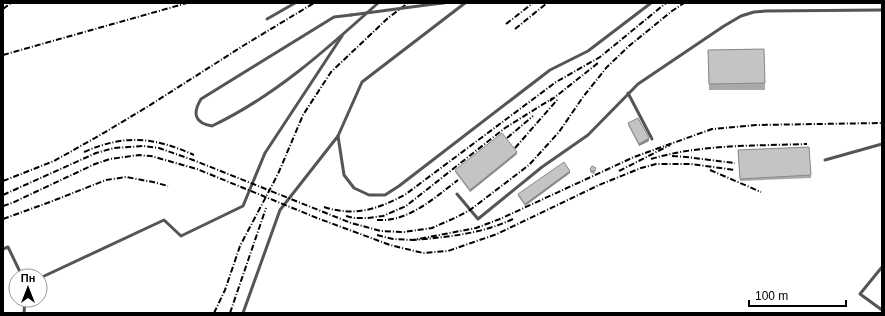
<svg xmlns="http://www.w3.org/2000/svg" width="885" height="316" font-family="Arial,sans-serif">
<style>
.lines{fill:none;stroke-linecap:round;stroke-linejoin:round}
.service{stroke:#555;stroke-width:3}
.rail{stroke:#000;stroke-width:2;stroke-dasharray:6 2 1 2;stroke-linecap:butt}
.service-bridge{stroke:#555;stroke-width:3}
.wall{fill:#a9a9a9}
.shaded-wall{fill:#898989}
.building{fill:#c4c4c4;stroke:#898989}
</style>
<rect width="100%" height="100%" fill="#fff"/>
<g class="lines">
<g class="service">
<path d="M434,4L444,3"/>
<path d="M351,15L334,17L201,99C192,114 195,123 212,126C275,96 327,49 378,3"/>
<path d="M267,19L295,3"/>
<path d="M628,93L652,139"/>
<path d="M338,136L344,175L354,188L369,195H385L399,186L550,70L588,51L651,3"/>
<path d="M825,160L882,144"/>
<path d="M457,194L478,219L542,167L588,135L638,84L724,26L741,16L754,12L766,11L882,10"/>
<path d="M3,249L8,247L22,276"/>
<path d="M882,267L860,294L882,310"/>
<path d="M40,278L164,220L181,236L243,206L265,153L342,36"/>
<path d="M24,313L25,300"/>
<path d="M243,313L280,210L338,136L362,82L465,3"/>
</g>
<g class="rail">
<path d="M3,9L11,3"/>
<path d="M506,24L533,3"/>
<path d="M515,29L547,3"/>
<path d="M3,55L187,3"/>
<path d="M550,101L598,63"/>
<path d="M507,138L533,116"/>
<path d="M515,148L558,99"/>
<path d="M84,152C125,134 154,137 194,155"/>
<path d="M672,156C693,157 714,161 735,163"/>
<path d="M651,159C701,144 755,146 807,144"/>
<path d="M710,170L761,192"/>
<path d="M619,171L670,145"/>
<path d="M3,181L54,161L102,134L147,107L246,44L314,3"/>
<path d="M3,195L96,153L114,148L144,146L159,148L193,160L351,223L381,231L404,232L432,228L457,217L470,210L529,165L559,132L583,97L607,67L629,46L672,11L684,3"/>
<path d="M3,206L12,203L95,164L110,159L139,155L151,156L197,169L317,218L390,245L423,253L448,251L497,234L599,185L641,168L656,164H691L735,170"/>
<path d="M324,207C355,217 379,209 406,194L556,82L600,57L666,3"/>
<path d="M346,216L354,218H368L383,216L406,206L505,128L553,98"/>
<path d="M3,219L50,202L106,180L126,177L153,182L168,186"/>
<path d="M513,219C481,234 448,237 413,240L476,228L500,219L634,157L712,129L756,125L882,123"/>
<path d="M377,220C409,222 434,198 458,180"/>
<path d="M377,235L393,239L413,240"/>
<path d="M214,313L225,290L240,246L278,174L303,115L331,72L388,18L408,3"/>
<path d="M230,313L266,208"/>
</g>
<path class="service-bridge" d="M351,15L434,4"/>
</g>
<g class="wall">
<path d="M753,3H850L753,4Z"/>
<path d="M764,49L765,90H709L708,50Z"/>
<path d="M628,123L649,141L639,146L628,125Z"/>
<path d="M809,147L811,178L740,181L738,150Z"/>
<path d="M517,154L470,192L455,172V170Z"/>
<path d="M590,169L596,170L594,174L591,173L590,171Z"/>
<path d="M570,173L525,206L518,196V194Z"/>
</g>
<g class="shaded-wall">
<path d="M649,138V141L639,146V144Z"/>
<path d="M517,152V154L470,192V190Z"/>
<path d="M570,171V173L525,206V204Z"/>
</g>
<g class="building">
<path d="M764,49L765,83L709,84L708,50Z"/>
<path d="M638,118L649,138L639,144L628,123Z"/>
<path d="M502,133L517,152L470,190L455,170Z"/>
<path d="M809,147L811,175L740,179L738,150Z"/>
<path d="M564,162L570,171L525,204L518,194Z"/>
<path d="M592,166L596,168L594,171H591L590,169Z"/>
</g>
<rect width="885" height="316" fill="none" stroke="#000000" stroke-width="8"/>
<g transform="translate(28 288)"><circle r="19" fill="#ffffff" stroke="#999999"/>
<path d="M0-3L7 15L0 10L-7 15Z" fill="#000000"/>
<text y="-6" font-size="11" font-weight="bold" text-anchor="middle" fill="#000000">Пн</text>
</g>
<path d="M749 300v6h97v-6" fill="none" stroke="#000000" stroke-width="2"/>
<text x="755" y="300" font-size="12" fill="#000000" stroke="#ffffff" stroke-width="3" paint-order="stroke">100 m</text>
</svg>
